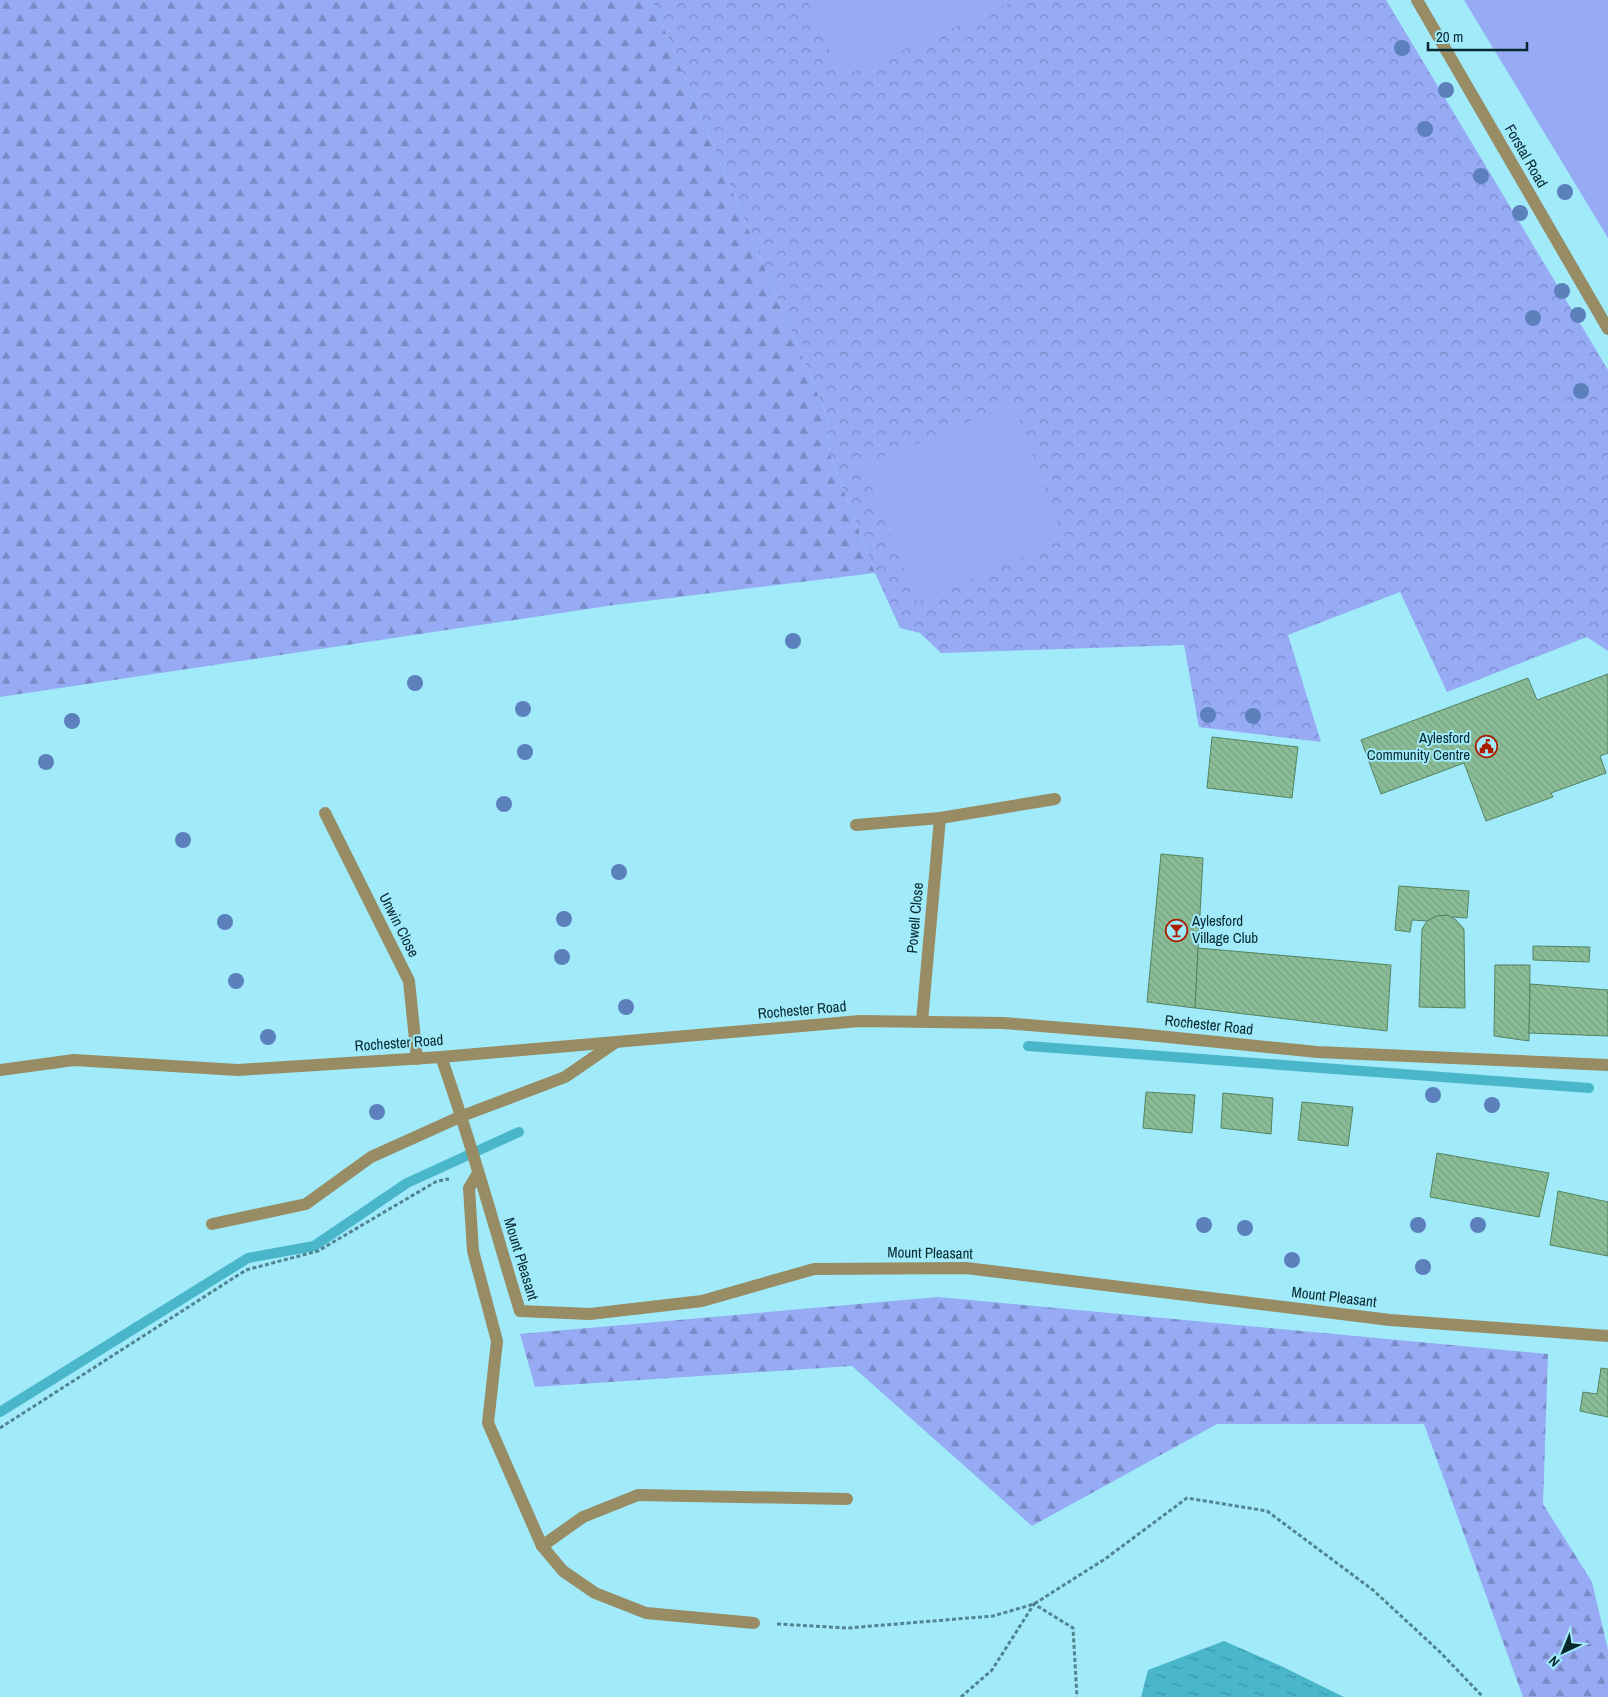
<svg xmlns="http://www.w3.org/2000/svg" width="1608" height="1697" font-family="'Archivo Narrow',sans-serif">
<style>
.forest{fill:url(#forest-firs)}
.park{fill:url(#park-crowns)}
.garden{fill:#97aaf4}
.water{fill:url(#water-ripples)}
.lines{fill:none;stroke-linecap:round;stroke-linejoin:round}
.stream{stroke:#4ab6ca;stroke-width:10}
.building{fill:url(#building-back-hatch);stroke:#538461}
.path{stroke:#508590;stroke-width:3;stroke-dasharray:4 2.5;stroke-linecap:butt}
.minor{stroke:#988c64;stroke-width:12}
.tree{fill:#5c80bc}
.labels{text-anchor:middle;stroke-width:4;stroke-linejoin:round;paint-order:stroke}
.street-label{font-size:15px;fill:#07282e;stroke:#a0eafa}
.poi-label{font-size:15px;fill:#07282e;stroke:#a0eafa;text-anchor:end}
</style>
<defs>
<pattern id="forest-firs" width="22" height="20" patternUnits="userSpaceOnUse" patternTransform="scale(1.25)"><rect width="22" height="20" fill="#97aaf4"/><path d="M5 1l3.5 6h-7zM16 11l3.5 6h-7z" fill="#798ac6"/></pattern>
<pattern id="park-crowns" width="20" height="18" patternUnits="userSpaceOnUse" patternTransform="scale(1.25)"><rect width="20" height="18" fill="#97aaf4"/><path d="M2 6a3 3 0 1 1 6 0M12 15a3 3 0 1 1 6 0" fill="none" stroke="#798ac6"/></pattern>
<pattern id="water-ripples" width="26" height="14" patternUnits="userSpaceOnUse" patternTransform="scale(1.25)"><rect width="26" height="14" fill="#4ab6ca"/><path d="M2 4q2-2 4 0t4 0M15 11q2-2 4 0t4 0" fill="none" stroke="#3c94a4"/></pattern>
<pattern id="building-back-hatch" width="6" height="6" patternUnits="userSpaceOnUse" patternTransform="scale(1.25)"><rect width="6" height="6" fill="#8abd97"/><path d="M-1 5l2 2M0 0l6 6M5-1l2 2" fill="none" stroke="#76a282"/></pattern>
</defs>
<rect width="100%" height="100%" fill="#a0eafa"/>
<g class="forest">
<path d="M0,0H652L827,416L830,454L875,573L614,605L0,697Z"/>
<path d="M938,1297L1548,1354L1543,1504L1592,1582L1608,1650V1697H1523L1424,1424H1217L1032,1526L852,1366L535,1387L520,1334Z"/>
</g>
<path class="park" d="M652,0H1386L1608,370V651L1587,637L1447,692L1400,592L1288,635L1321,742L1199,727L1184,645L941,653L920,633L900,628L875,573L830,454L827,416Z"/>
<g class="garden">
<path d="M807,0H1017L842,77Z"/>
<path d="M1464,0H1608V238Z"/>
<path d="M1013,403L1064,539L917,602L863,466Z"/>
</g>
<path class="water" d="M1224,1641L1281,1666L1344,1697H1141L1148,1670Z"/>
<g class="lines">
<g class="stream">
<path d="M1028,1046L1589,1088"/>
<path d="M0,1412L248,1258L314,1246L407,1183L519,1132"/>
</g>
</g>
<g class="building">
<path d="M1608,674V753L1600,756L1606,773L1551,793L1553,797L1486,821L1464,763L1381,794L1361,740L1528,678L1537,700Z"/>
<path d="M1212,737L1298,747L1292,798L1207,788Z"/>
<path d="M1161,854L1203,858L1195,1008L1147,1002Z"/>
<path d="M1399,886L1469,891L1467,918L1437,916L1427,921L1412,920L1410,932L1395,930Z"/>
<path d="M1448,915L1456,920L1464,929L1465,1008L1419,1007L1422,929L1427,921L1437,916Z"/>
<path d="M1533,946L1590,947L1589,962L1533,960Z"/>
<path d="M1198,948L1391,965L1387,1031L1195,1008Z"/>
<path d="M1495,965H1530L1529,1041L1494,1036Z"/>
<path d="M1530,984L1608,990V1036L1529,1033Z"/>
<path d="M1146,1092L1195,1095L1192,1133L1143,1128Z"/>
<path d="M1223,1093L1273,1098L1271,1134L1221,1128Z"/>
<path d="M1302,1102L1353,1107L1348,1146L1298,1140Z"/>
<path d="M1437,1153L1549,1173L1539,1217L1430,1197Z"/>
<path d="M1558,1191L1608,1202V1256L1550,1245Z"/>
<path d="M1601,1368L1608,1369V1417L1580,1411L1583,1392L1597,1394Z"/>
</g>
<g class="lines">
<g class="path">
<path d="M0,1428L246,1270L318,1251L437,1181L449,1179"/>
<path d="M777,1624L848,1628L993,1616L1034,1604L1105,1559L1187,1498L1267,1511L1373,1590L1441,1653L1483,1697"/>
<path d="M961,1697L992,1670L1034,1604L1073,1628L1077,1697"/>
</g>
<g class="minor">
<path d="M1417,0L1608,329"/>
<path d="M325,813L409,981L417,1059"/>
<path d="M856,825L940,818"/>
<path d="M922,1021L940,818L1055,799"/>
<path d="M441,1057C471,1140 494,1227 520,1311L590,1314L702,1301L814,1269L966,1268L1390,1320L1608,1336"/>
<path d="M0,1070L74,1060L238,1070L441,1057L860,1021L1004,1023L1138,1034L1317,1052L1608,1065"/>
<path d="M478,1173L469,1188L473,1251L497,1341L488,1423L542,1546L563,1571L595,1593L646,1613L754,1623"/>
<path d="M212,1224L306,1204L371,1157L462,1116L565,1077L616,1042"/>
<path d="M542,1546L583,1517L638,1495L847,1499"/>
</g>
</g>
<g class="tree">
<circle cx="1402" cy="48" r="8"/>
<circle cx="1446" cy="90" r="8"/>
<circle cx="1425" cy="129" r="8"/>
<circle cx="1481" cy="176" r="8"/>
<circle cx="1565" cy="192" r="8"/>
<circle cx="1520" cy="213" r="8"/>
<circle cx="1562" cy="291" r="8"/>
<circle cx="1578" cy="315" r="8"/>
<circle cx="1533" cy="318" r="8"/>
<circle cx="1581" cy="391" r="8"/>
<circle cx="793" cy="641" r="8"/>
<circle cx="415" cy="683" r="8"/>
<circle cx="523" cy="709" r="8"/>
<circle cx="1208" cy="715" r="8"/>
<circle cx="1253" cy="716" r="8"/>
<circle cx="72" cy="721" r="8"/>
<circle cx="525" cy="752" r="8"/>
<circle cx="46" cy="762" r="8"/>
<circle cx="504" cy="804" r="8"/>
<circle cx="183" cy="840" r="8"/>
<circle cx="619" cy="872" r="8"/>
<circle cx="564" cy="919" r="8"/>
<circle cx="225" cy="922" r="8"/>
<circle cx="562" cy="957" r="8"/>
<circle cx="236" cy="981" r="8"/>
<circle cx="626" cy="1007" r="8"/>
<circle cx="268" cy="1037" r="8"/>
<circle cx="1433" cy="1095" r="8"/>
<circle cx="1492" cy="1105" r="8"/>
<circle cx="377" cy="1112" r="8"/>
<circle cx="1204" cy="1225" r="8"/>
<circle cx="1418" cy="1225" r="8"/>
<circle cx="1478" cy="1225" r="8"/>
<circle cx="1245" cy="1228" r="8"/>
<circle cx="1292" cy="1260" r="8"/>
<circle cx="1423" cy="1267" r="8"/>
</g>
<defs>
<symbol id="civic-ring" viewBox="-11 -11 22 22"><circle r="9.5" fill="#a0eafa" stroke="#ac1e00" stroke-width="1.5"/><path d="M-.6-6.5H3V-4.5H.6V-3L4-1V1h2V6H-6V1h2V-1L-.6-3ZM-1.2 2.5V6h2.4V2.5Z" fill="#ac1e00"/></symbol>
<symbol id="bar-ring" viewBox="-11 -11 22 22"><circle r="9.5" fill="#a0eafa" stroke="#ac1e00" stroke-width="1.5"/><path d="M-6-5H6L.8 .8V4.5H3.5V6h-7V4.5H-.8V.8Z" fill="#ac1e00"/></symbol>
</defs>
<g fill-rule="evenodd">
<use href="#civic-ring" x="1474" y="734" width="25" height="25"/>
<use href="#bar-ring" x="1164" y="918" width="25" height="25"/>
</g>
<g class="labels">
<g class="street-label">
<text transform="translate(1526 156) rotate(60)" y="5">Forstal Road</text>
<text transform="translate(915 918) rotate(-85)" y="5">Powell Close</text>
<text transform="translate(399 925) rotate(63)" y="5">Unwin Close</text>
<text transform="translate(802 1010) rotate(-5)" y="5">Rochester Road</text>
<text transform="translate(1209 1025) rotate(6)" y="5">Rochester Road</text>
<text transform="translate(399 1043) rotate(-4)" y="5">Rochester Road</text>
<text transform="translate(930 1253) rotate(1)" y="5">Mount Pleasant</text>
<text transform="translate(521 1259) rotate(73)" y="5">Mount Pleasant</text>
<text transform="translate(1334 1297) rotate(7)" y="5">Mount Pleasant</text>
</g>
<g class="poi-label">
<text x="1470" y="743">Aylesford<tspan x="1470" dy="17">Community Centre</tspan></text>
<text x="1192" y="926" text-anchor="start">Aylesford<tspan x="1192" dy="17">Village Club</tspan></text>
</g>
</g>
<g transform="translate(1563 1652) rotate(224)" stroke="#a0eafa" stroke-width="4" paint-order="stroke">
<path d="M0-4L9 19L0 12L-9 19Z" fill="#07282e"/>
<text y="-8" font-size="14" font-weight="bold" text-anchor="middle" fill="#07282e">N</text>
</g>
<path d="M1428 42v8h99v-8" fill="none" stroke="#07282e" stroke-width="2.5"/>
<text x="1436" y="42" font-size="15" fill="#07282e" stroke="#a0eafa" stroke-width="4" paint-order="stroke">20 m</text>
</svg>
